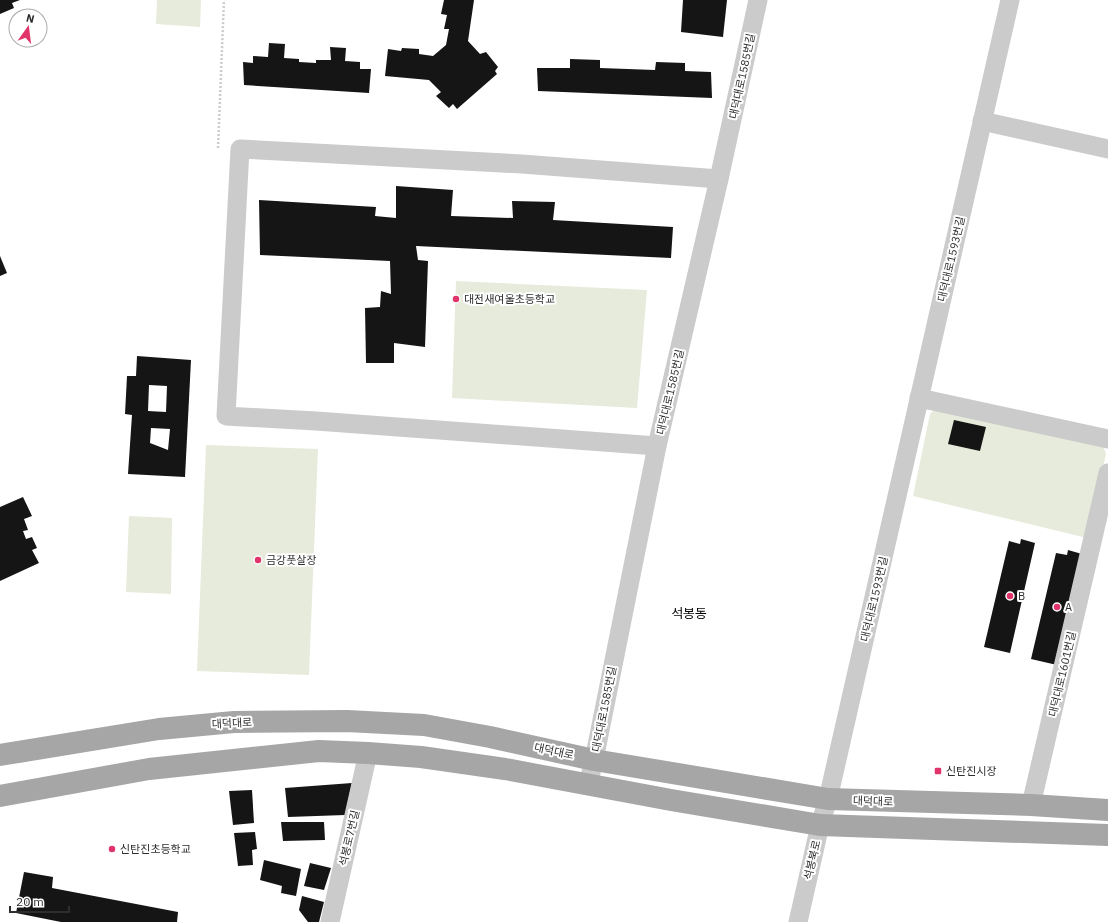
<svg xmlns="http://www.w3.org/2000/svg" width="1108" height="922" font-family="'IBM Plex Sans','Noto Sans KR',sans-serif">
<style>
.green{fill:#e7ebdb}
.building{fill:#151515;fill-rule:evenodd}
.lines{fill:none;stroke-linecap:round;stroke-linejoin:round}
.path{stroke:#cbcbcb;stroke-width:2.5;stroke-dasharray:2 2;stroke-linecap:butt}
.street{stroke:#cbcbcb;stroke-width:19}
.primary{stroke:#a6a6a6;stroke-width:22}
.poi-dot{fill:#e0346a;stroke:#fff;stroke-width:1.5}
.labels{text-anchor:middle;stroke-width:4;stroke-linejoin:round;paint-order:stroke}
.street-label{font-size:11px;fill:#2e2e2e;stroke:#fff}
.poi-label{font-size:11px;fill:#2e2e2e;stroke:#fff;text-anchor:start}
.quarter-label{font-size:13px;fill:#000;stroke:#fff}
</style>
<rect width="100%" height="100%" fill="#fff"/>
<g class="green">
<path d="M157,0H201L200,27L156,24Z"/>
<path d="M456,281L647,290L637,408L452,398Z"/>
<path d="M940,404L1101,439L1106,454L1087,538L913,496L930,414Z"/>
<path d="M206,445L318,449L309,675L197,671Z"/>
<path d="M129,516L172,518L171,594L126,592Z"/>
</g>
<g class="building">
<path d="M0,0H20L12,3L14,8L0,14Z"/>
<path d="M444,0H474L468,41L480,54L486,52L498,67L495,71L497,74L457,109L453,104L449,108L436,96L441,92L429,80L385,76L388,49L401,51L402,48L419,49V54L433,56L446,45L449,29H444L447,15L441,14Z"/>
<path d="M683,0H727L723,37L681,32Z"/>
<path d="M269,43L285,44L284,58L299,59V62L316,63V60H331L330,47L346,48L345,61L360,62V69H371L369,93L244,85L243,62L253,63V56L268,57Z"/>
<path d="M570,59L600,60V68L655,70L656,62L685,63V71L711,72L712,98L538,91L537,68H570Z"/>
<path d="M396,186L453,190L451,216L513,218L512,201L555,202L553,220L673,227L671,258L416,246L418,260L428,261L425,347L394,343V363H366L365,308L380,307L381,291L391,294L390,261L260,255L259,200L376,207L375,216L396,218Z"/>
<path d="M0,256L7,273L0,276Z"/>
<path d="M137,356L191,360L185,477L128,474L132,415L125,414L127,376H136ZM149,385L167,386L166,412L148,411ZM151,428L170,429L168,450L150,443Z"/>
<path d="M954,420L986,427L980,451L948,444Z"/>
<path d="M23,497L32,516L24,519L28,530L23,531L26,539L32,537L37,548L32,550L39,563L0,581V507Z"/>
<path d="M1021,539L1035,543L1010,653L984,647L1009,541L1020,544Z"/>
<path d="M1068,550L1082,554L1057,665L1031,659L1056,553L1067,555Z"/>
<path d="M352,783L345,815L288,817L285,788Z"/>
<path d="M252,790L254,823L233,825L229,791Z"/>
<path d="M281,822H324L325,840L283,841Z"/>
<path d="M255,832L257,849L252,850L253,865L238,866L234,833Z"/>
<path d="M264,860L301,869L296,896L281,893L282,886L260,880Z"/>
<path d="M310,863L331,868L324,890L304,886Z"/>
<path d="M24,872L53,877L52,888L178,912L177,922H61L16,913Z"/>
<path d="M302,896L324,902L319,922H308L299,910Z"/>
</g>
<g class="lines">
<path class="path" d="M218,148L224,0"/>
<g class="street">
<path d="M982,121L1108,149"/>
<path d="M919,398L1108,439"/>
<path d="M657,446L316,421L226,416L240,149L522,164L719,179"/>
<path d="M588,785L594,760L657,446L719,179L758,0"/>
<path d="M1031,805L1108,473"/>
<path d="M330,922L368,753"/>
<path d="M798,922L820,825L828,799L1010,0"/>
</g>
<g class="primary">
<path d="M0,755L159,729L234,722L347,721L424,725L490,737L594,760L828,799L1031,805L1108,810"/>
<path d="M0,796L149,769L319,751L368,753L421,757L505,769L671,800L820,825L1108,835"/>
</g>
</g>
<g class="poi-dot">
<circle cx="456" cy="299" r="4"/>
<circle cx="258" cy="560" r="4"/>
<circle cx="1010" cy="596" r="4"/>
<circle cx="1057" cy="607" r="4"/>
<rect x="934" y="767" width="8" height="8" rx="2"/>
<circle cx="112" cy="849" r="4"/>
</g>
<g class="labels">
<g class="street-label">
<text transform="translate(742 76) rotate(-78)" y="4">대덕대로1585번길</text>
<text transform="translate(951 259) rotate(-77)" y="4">대덕대로1593번길</text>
<text transform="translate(670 392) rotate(-77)" y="4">대덕대로1585번길</text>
<text transform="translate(874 599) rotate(-77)" y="4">대덕대로1593번길</text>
<text transform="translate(1062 674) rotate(-77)" y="4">대덕대로1601번길</text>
<text transform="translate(604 709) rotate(-79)" y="4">대덕대로1585번길</text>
<text transform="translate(232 723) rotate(-3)" y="4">대덕대로</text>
<text transform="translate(554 751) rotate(12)" y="4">대덕대로</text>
<text transform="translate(873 801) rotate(2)" y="4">대덕대로</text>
<text transform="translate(349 838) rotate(-77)" y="4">석봉로7번길</text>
<text transform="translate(812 860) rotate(-77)" y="4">석봉북로</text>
</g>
<g class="poi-label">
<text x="464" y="303">대전새여울초등학교</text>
<text x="266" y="564">금강풋살장</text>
<text x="1018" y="600">B</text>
<text x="1065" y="611">A</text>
<text x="946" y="775">신탄진시장</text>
<text x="120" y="853">신탄진초등학교</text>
</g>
<g class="quarter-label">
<text x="689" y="618">석봉동</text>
</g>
</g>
<g transform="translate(28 28) rotate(14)"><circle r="19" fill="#ffffff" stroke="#ababab"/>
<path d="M0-3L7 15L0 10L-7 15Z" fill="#e0346a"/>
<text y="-6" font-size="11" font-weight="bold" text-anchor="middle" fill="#2e2e2e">N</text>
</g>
<path d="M10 906v6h59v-6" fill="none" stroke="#2e2e2e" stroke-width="2"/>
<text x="16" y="906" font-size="12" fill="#2e2e2e" stroke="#ffffff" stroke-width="3" paint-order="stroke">20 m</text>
</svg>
